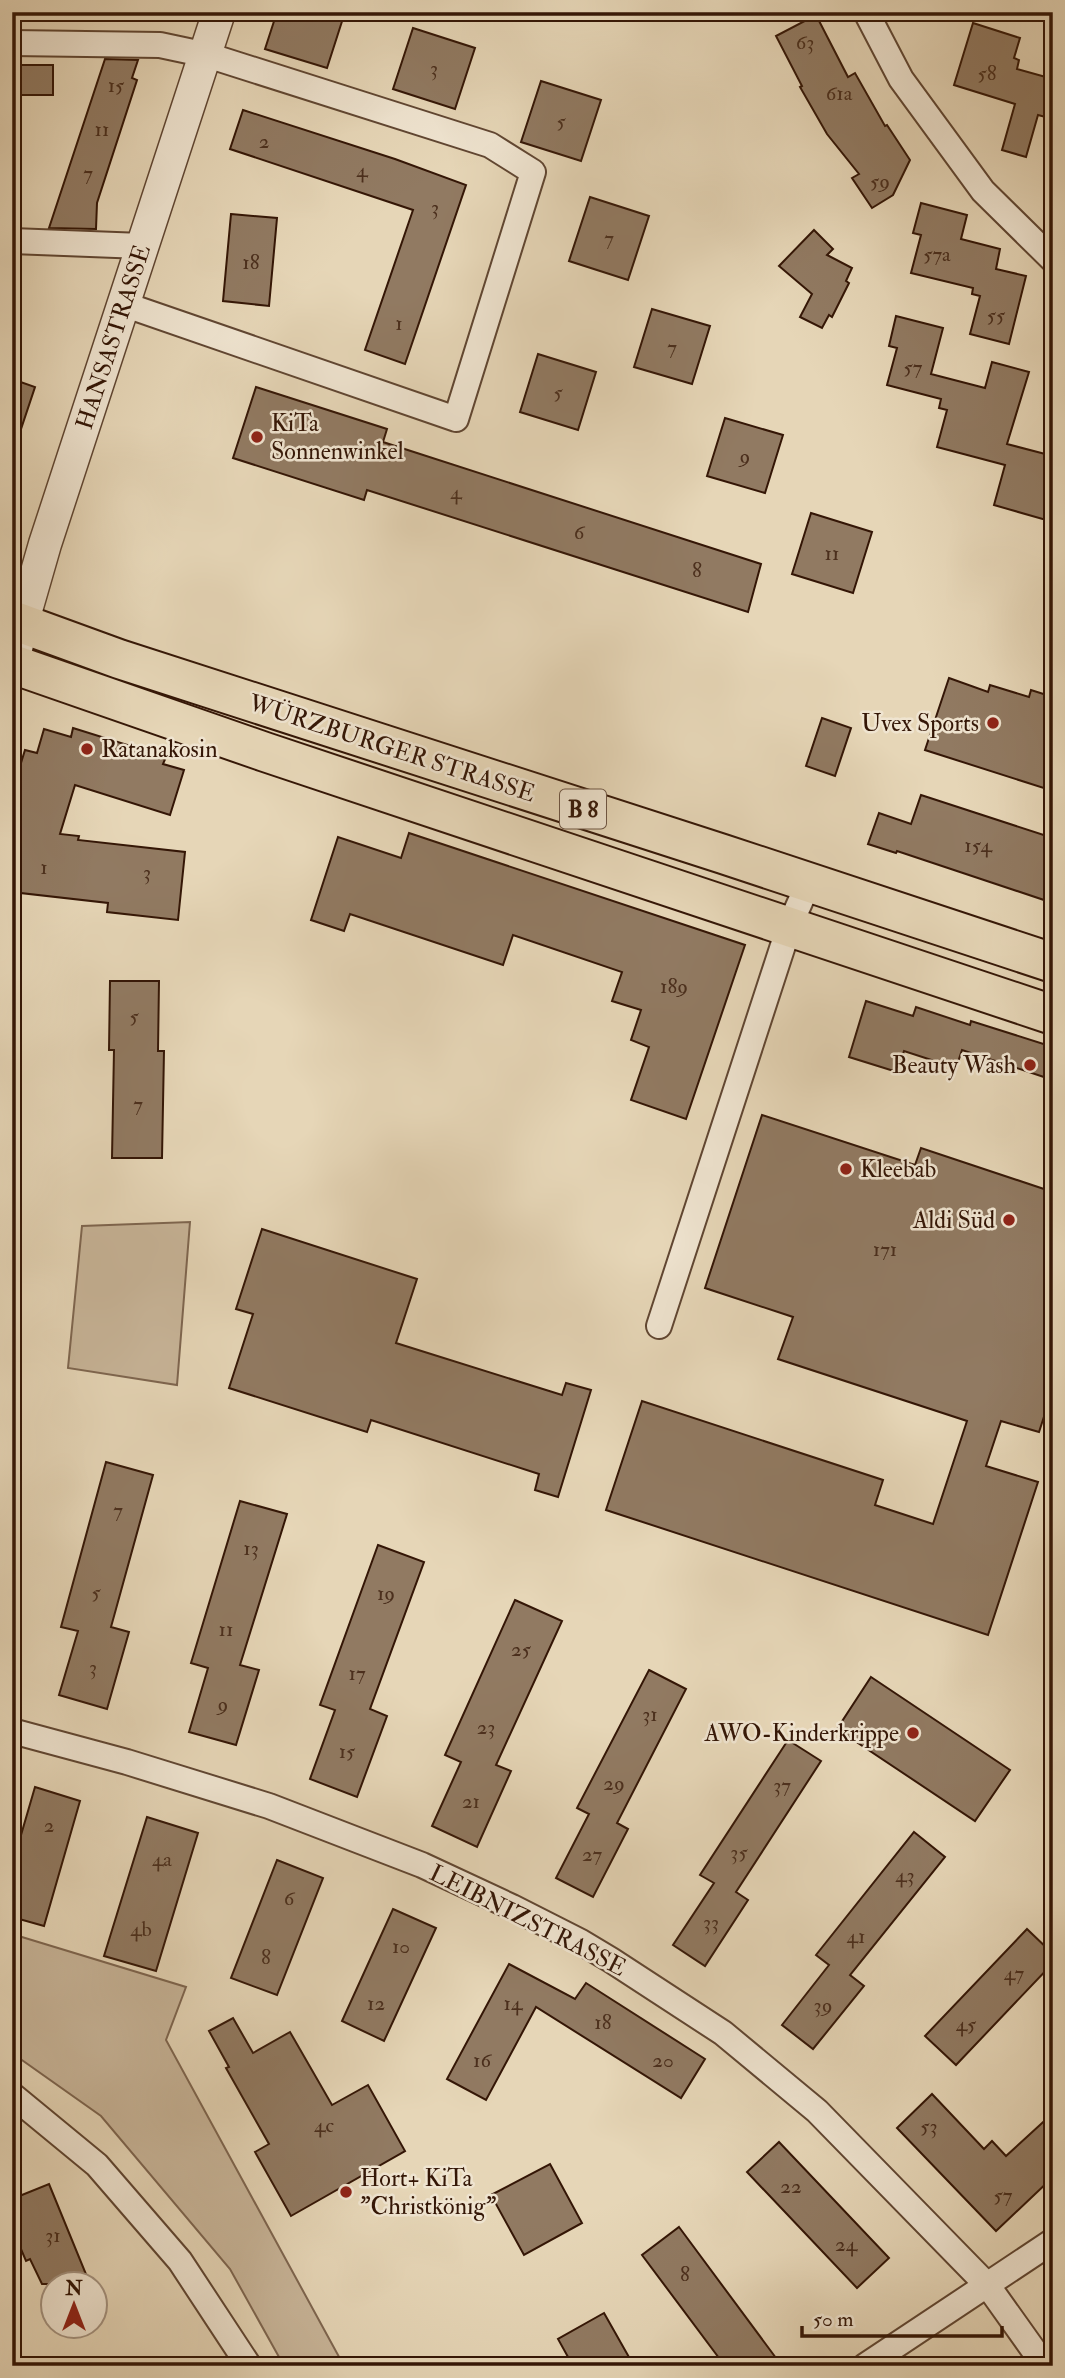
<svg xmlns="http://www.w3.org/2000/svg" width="1065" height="2378" font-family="'IM FELL Double Pica',serif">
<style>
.green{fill:#c8b599;stroke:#7e6650;stroke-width:2}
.building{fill:#917a62;stroke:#341606;stroke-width:2}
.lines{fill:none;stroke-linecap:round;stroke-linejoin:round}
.minor-casing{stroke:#604632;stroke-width:28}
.tertiary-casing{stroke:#604632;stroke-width:35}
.primary-casing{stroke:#341606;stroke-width:42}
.minor{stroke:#efe4d0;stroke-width:24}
.tertiary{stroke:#efe4d0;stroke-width:32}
.primary{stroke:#e6d6b7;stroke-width:38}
.poi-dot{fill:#8f2418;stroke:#efe4d0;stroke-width:2.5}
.labels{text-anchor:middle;stroke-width:5;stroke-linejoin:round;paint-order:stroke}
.number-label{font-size:21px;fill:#4b2f1d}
.shield{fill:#efe4d0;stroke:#6c5443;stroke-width:2}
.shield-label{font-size:23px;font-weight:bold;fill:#341606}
.street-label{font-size:24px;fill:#341606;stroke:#efe4d0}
.poi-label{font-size:24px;fill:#341606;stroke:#efe4d0;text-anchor:start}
</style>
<rect width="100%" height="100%" fill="#e6d6b7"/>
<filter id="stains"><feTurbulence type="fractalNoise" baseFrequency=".00286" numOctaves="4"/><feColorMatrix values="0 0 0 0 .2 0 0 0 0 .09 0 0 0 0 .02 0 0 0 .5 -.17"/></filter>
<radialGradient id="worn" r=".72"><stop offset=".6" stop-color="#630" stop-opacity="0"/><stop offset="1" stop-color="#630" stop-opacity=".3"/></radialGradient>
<g class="green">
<path d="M190,1222L177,1385L68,1368L82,1226Z"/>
<path d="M12,1934L186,1987L166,2040L344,2366H284L230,2269L101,2116L12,2053Z"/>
</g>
<g class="building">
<path d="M277,12H345L327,68L265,49Z"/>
<path d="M816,15L848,77L855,73L885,126L887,125L910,160L893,195L872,208L852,178L859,174L827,134L800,87L802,86L776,36Z"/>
<path d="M973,23L1020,38L1014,58L1019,60L1017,69L1053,79V119L1038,115L1026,157L1002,150L1015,104L954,85Z"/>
<path d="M413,28L475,48L455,109L393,89Z"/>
<path d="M105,59L138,60L132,78L137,80L97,203L96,229L49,228Z"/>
<rect x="12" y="65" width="41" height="30"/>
<path d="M541,81L601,100L581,161L521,142Z"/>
<path d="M243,110L395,159L466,185L405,364L365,350L413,210L230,149Z"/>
<path d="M590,197L649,216L628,280L569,261Z"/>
<path d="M921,203L967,215L961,239L1000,249L996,269L1026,276L1009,344L970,334L980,296L972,294L973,288L911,273L921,235L913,233Z"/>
<path d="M231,214L277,218L269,306L223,301Z"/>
<path d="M814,230L833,249L827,255L852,268L846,281L849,283L832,317L829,315L822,328L800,317L812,294L779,266Z"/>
<path d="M652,309L710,326L692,384L634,367Z"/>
<path d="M896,316L943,328L931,374L985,388L992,362L1029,372L1007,444L1053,456V522L994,505L1005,465L937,447L947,410L939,408L941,399L887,385L897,348L889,346Z"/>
<path d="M538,354L596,372L578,430L520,412Z"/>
<path d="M12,379L35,387L16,444L12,443Z"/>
<path d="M256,387L387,429L383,442L761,564L748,612L367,490L364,500L233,458Z"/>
<path d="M725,418L783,435L765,493L707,476Z"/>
<path d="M811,513L872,532L853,593L792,574Z"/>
<path d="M949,678L988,692L990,685L1029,697L1031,690L1053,697V791L925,750Z"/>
<path d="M822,718L851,728L835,776L806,766Z"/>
<path d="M73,728L166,757L163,764L184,770L170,815L75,785L60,834L79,836L78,840L185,852L178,920L107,912L108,903L12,892V792L25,750L37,753L44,729L71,737Z"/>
<path d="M921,795L1053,838V903L897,851L896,853L868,844L879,813L911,824Z"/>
<path d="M409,833L745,945L686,1119L631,1100L649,1047L631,1040L641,1010L612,1001L622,972L513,935L503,965L350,914L344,931L311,920L338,837L401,858Z"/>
<path d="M110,981H159L158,1051H164L162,1158H112L114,1050H109Z"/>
<path d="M866,1001L913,1016L916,1007L970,1025L971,1021L1053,1047V1080L962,1050L956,1068L904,1051L897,1072L849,1057Z"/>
<path d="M762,1115L915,1165L921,1148L1053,1192V1389L1039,1432L1001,1421L986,1466L1038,1482L988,1635L606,1510L642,1401L883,1480L875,1505L933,1524L967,1421L778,1359L793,1317L705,1288Z"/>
<path d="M262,1229L417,1279L396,1343L562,1395L566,1383L591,1390L558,1497L535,1490L539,1474L371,1420L367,1432L229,1388L253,1314L236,1309Z"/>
<path d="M106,1462L153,1475L111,1627L129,1632L107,1709L59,1695L78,1631L61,1627Z"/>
<path d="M240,1501L287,1514L240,1665L259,1670L236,1745L189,1732L208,1668L191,1663Z"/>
<path d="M378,1545L424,1562L370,1709L387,1716L357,1797L310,1779L335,1710L320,1705Z"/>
<path d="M515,1600L562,1621L496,1765L511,1771L477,1847L432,1826L461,1762L445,1755Z"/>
<path d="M649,1670L686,1689L617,1823L628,1829L593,1897L556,1878L589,1814L577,1808Z"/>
<path d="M871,1677L1010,1770L975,1821L837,1729Z"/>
<path d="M788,1740L821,1761L736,1892L748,1900L705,1966L673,1945L714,1883L700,1875Z"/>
<path d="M35,1787L80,1801L44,1926L12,1917V1866Z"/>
<path d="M147,1817L198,1833L156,1971L104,1956Z"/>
<path d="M914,1832L945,1857L850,1975L864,1986L813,2049L782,2025L829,1965L816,1955Z"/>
<path d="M277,1860L323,1878L277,1995L231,1978Z"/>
<path d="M393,1909L436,1928L384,2041L342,2021Z"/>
<path d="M1027,1929L1053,1954V1963L956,2065L925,2036Z"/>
<path d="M509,1964L575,1999L586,1983L705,2059L681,2098L536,2007L486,2100L447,2079Z"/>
<path d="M233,2018L253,2053L290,2032L332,2105L368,2085L405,2151L291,2216L255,2152L269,2144L226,2068L229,2067L209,2031Z"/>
<path d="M932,2094L984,2149L992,2141L1006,2156L1053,2113V2177L996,2231L897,2128Z"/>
<path d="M779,2142L889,2258L857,2288L747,2172Z"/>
<path d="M550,2164L582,2223L524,2255L491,2195Z"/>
<path d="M49,2184L90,2284H42L30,2259L26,2261L12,2228V2199Z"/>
<path d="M679,2227L776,2358L766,2366H725L642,2255Z"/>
<path d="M604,2313L634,2366H573L558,2339Z"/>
</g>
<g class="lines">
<defs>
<g id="minor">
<path d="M866,12L901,79L983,191L1053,260"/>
<path d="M12,43L160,45L207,55L490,145L533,172L456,419L123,304"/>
<path d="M12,241L142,246"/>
<path d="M659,1326L789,927L809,882"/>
<path d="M12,1731L127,1762L269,1806L422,1865L512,1907L581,1942L611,1960L723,2033L817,2111L988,2286L1045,2366"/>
<path d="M12,2095L97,2165L180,2261L249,2366"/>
<path d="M865,2366L1053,2241"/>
</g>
<path id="tertiary" d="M12,665L22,624L45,544L219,12"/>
<g id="primary">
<path d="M12,620L119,659L723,854L1053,963"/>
<path d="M12,664L265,752L1053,1015"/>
</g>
</defs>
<use href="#minor" class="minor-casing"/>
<use href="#tertiary" class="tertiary-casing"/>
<use href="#primary" class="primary-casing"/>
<use href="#minor" class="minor"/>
<use href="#tertiary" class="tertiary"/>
<use href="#primary" class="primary"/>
</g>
<g class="poi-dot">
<circle cx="257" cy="437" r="7"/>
<circle cx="993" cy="723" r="7"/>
<circle cx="87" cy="749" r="7"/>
<circle cx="1030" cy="1065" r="7"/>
<circle cx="846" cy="1169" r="7"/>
<circle cx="1009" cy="1220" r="7"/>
<circle cx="913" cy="1733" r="7"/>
<circle cx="346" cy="2192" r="7"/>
</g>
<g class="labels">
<g class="number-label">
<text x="805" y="49">63</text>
<text x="434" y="75">3</text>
<text x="987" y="80">58</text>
<text x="116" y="92">15</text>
<text x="839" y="100">61a</text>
<text x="561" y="128">5</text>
<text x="102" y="136">11</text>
<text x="264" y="148">2</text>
<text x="362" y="177">4</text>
<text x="88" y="180">7</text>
<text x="880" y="188">59</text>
<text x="435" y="214">3</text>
<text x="609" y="245">7</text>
<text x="937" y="261">57a</text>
<text x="251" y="269">18</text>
<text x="996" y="322">55</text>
<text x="399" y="330">1</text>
<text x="672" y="354">7</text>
<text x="913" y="374">57</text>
<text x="558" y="399">5</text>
<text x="745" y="463">9</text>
<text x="456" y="499">4</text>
<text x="579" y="539">6</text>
<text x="832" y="560">11</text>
<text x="697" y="577">8</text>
<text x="978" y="852">154</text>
<text x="44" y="874">1</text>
<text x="147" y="879">3</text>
<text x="674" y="993">189</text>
<text x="134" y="1023">5</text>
<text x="138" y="1111">7</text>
<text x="885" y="1256">171</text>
<text x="118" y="1517">7</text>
<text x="251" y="1555">13</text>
<text x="96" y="1599">5</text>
<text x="386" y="1600">19</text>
<text x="226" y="1636">11</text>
<text x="521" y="1656">25</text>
<text x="93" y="1674">3</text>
<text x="357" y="1680">17</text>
<text x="223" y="1711">9</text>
<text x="650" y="1721">31</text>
<text x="486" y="1734">23</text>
<text x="347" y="1758">15</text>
<text x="614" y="1790">29</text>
<text x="782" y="1792">37</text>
<text x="471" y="1808">21</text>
<text x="49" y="1832">2</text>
<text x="739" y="1859">35</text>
<text x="592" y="1861">27</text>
<text x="162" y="1866">4a</text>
<text x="905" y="1882">43</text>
<text x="289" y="1905">6</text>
<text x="711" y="1929">33</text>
<text x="141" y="1936">4b</text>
<text x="856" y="1943">41</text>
<text x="401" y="1953">10</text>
<text x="266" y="1964">8</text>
<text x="1014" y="1980">47</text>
<text x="376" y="2010">12</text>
<text x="513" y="2010">14</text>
<text x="823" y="2012">39</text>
<text x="603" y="2029">18</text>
<text x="966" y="2031">45</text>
<text x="482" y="2067">16</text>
<text x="663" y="2067">20</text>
<text x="324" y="2132">4c</text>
<text x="929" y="2133">53</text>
<text x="791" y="2193">22</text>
<text x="1003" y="2202">57</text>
<text x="53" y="2242">31</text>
<text x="846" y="2251">24</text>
<text x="685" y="2281">8</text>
</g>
<rect class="shield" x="560" y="789.5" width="46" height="39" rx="5"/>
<g class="shield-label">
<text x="583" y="817">B 8</text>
</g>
<g class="street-label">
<text transform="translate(113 337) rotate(-72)" y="8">HANSASTRASSE</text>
<text transform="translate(392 748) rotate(18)" y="8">WÜRZBURGER STRASSE</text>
<text transform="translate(528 1920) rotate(27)" y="8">LEIBNIZSTRASSE</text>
</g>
<g class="poi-label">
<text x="271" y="431">KiTa<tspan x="271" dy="28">Sonnenwinkel</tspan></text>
<text x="979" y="731" text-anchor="end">Uvex Sports</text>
<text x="101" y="757">Ratanakosin</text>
<text x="1016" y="1073" text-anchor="end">Beauty Wash</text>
<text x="860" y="1177">Kleebab</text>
<text x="995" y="1228" text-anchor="end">Aldi Süd</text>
<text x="899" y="1741" text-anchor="end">AWO-Kinderkrippe</text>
<text x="360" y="2186">Hort+ KiTa<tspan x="360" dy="28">"Christkönig"</tspan></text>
</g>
</g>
<rect width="1065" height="2378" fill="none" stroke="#e6d6b7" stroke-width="42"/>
<rect x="14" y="14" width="1037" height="2350" fill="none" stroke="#341606" stroke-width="3.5"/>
<rect x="21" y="21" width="1023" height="2336" fill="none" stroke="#341606" stroke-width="2"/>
<g transform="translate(74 2305)"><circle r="33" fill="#efe4d0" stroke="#a4927f" stroke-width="2"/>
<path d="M0-5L12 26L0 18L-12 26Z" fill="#8f2418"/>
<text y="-10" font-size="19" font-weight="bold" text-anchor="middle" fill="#341606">N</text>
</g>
<path d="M802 2326v10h200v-10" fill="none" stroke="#341606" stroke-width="3.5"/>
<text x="813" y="2326" font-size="21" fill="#341606" stroke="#efe4d0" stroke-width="5" paint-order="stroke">50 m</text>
<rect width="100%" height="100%" filter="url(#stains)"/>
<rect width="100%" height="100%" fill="url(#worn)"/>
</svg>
